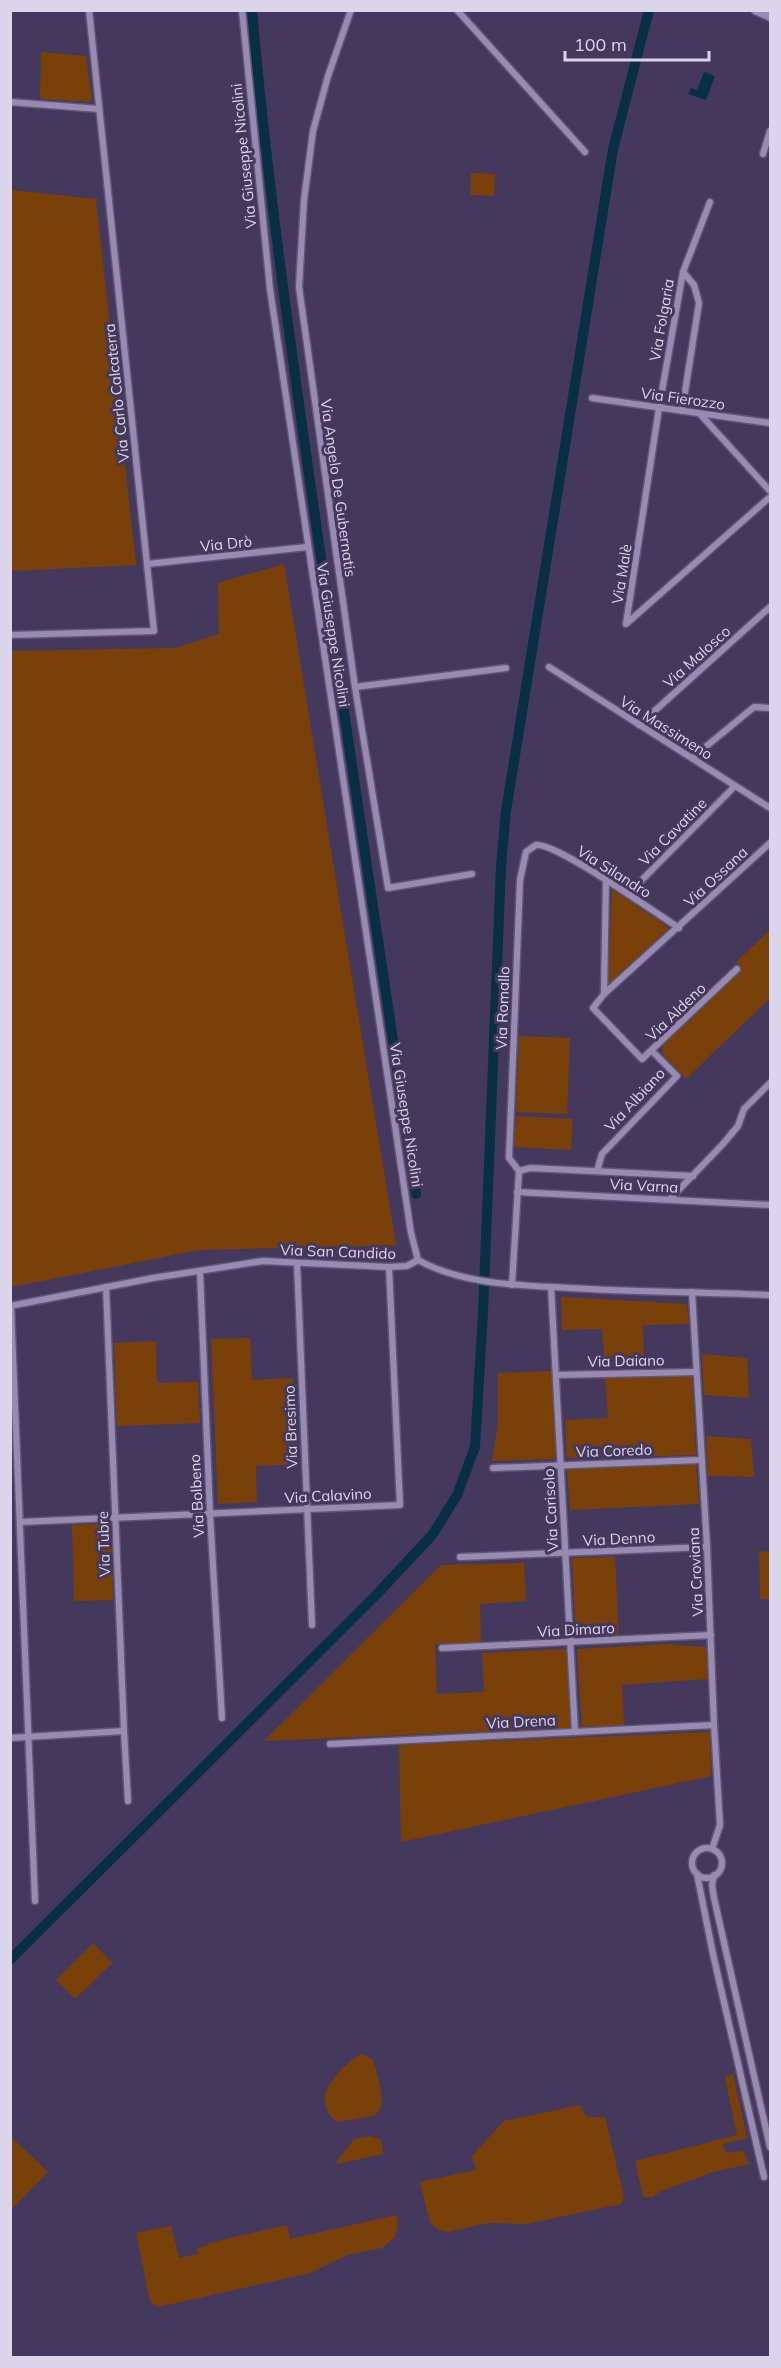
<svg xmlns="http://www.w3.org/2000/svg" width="781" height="2368" font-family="Mulish,sans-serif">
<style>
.green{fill:#794109}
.water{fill:#082f44}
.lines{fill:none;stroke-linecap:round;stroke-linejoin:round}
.canal{stroke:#082f44;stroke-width:10}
.minor-casing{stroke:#605674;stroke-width:9}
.tertiary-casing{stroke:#605674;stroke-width:12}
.minor{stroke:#978bb4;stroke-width:6}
.tertiary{stroke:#978bb4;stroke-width:9}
.labels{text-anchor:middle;stroke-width:6;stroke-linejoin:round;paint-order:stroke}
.street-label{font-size:15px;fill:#dbd5eb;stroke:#44395d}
</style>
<rect width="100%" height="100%" fill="#44395d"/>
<g class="green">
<path d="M41,52L86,56L92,102L40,99Z"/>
<path d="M471,173L495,174L494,196L470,195Z"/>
<path d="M11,190L96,199L136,565L11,571Z"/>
<path d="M284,564L396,1245L199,1250L11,1287V651L175,648L219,634L218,583Z"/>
<path d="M612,889L669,928L608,985Z"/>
<path d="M770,930V998L686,1079L665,1057L662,1053L663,1045L742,969L736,962Z"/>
<path d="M519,1036L570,1038L567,1114L516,1112Z"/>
<path d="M516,1116L573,1119L571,1150L514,1147Z"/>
<path d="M561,1297L687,1304L689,1324L643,1325L644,1366H605L602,1329L562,1330Z"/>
<path d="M250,1338L252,1380L293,1378L297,1464L256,1466L257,1502L218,1504L211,1339Z"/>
<path d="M156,1341L157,1383L198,1382L200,1423L117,1426L114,1343Z"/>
<path d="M702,1354L747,1358L749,1398L704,1395Z"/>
<path d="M552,1371L555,1421V1459L492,1461L498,1424V1373Z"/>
<path d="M692,1375L696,1455L567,1458L565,1420L608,1418L605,1377Z"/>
<path d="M706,1436L751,1439L754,1477L708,1476Z"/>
<path d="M696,1464L699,1504L570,1510L567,1469Z"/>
<path d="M111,1524L113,1600L74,1601L72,1525Z"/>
<path d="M759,1551L770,1552V1599H760Z"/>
<path d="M615,1557L619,1637L576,1639L572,1558Z"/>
<path d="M524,1563L526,1601L480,1604L481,1642L435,1644L437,1694L484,1692L482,1653L567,1649L572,1728L264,1741L441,1565Z"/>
<path d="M666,1644L706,1647L708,1679L622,1685L624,1725L582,1727L577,1649Z"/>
<path d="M710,1732L711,1776L401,1842L399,1745Z"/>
<path d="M93,1943L112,1963L75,1999L56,1980Z"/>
<path d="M363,2054L373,2060C376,2072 389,2106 376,2114C369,2118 347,2120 338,2122C328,2117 321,2101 327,2089C331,2080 353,2055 363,2054Z"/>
<path d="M733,2074L747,2138L723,2144L726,2153L743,2151L749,2164L713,2172L659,2192L653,2197H643L635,2161L737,2135L725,2077Z"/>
<path d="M580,2105L583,2112L588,2117H605L624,2197L621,2204L526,2224L488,2223L448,2232L439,2230L430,2223L420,2182L476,2170L472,2156L504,2121Z"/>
<path d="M10,2136L48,2172L11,2210H10Z"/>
<path d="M371,2136L381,2140L383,2154L337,2164V2161L354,2139Z"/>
<path d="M396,2215L398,2224L395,2237L382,2248L347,2255L310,2273L158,2307L150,2302L136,2233L171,2226L179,2258L198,2254L197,2248L207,2246L208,2243L287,2225L290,2239Z"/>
</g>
<path class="water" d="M704,72L715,76L706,100L688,94L691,88L697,90Z"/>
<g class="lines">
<g class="canal">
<path d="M252,10C268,194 295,376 321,558C352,770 383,982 416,1194"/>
<path d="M10,1960L378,1593L433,1534L457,1495L475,1447L483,1312L501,866L506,811L613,149L649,10"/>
</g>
<defs>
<g id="minor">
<path d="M242,10L270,289L411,1233L418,1260"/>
<path d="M351,10L328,76L313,131L304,200L299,287L355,687L388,888L472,874"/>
<path d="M457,10L585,152"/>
<path d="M10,102L99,109"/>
<path d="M763,154L770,131"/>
<path d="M710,202L683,272L659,408L626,624L770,497"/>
<path d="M592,398L770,423"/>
<path d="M682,411L699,303L694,285L683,272"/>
<path d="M700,414L770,491"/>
<path d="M147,564L307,547"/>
<path d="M10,635L154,631L89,10"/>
<path d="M549,667L770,808"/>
<path d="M355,687L506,668"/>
<path d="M639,725L770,607"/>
<path d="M692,758L754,707L770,708"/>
<path d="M628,894L735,786"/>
<path d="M737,969L642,1059L593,1008L604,994L770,843"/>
<path d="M604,994L606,880"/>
<path d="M519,1171L509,1158L520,880L526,852L536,845C556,842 656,913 679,928"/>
<path d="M597,1171L602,1154L677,1076L652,1051"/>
<path d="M517,1192L770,1205"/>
<path d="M670,1199L722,1145L738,1126L744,1109L770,1083"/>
<path d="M297,1263L312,1625"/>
<path d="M200,1272L210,1514L222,1718"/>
<path d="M512,1285L519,1171L530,1168L693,1176"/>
<path d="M106,1287L124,1731L128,1801"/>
<path d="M551,1287L575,1732"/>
<path d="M692,1292L707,1547L714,1725L720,1825L712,1849"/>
<path d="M10,1306L153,1278L263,1261L389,1267L407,1266L418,1260C463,1285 520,1285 569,1288C636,1292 704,1292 770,1295"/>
<path d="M11,1306L35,1901"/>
<path d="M556,1375L695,1372"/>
<path d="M493,1468L700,1460"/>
<path d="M20,1522L400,1505L389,1267"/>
<path d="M460,1557L707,1547"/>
<path d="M442,1648L711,1635"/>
<path d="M10,1738L124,1731"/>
<path d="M330,1744L714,1725"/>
<circle cx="707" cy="1863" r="15"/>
<path d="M697,1874L713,1954L764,2177"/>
<path d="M714,1875L712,1885L714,1898L770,2147"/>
</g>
<path id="tertiary" d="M756,10L770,16"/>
</defs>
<use href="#minor" class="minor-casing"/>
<use href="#tertiary" class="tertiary-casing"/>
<use href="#minor" class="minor"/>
<use href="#tertiary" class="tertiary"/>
</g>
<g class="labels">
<g class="street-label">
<text transform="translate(244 156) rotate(-96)" y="5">Via Giuseppe Nicolini</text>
<text transform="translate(662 320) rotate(-80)" y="5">Via Folgaria</text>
<text transform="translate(117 393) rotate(-96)" y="5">Via Carlo Calcaterra</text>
<text transform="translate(683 399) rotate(8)" y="5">Via Fierozzo</text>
<text transform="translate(338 488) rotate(82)" y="5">Via Angelo De Gubernatis</text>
<text transform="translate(226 544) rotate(-6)" y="5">Via Drò</text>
<text transform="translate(622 574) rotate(-81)" y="5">Via Malè</text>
<text transform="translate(333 635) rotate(81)" y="5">Via Giuseppe Nicolini</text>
<text transform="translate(697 657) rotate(-42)" y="5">Via Malosco</text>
<text transform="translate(666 728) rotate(32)" y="5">Via Massimeno</text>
<text transform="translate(673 832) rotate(-45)" y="5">Via Cavatine</text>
<text transform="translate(614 872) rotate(32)" y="5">Via Silandro</text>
<text transform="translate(716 877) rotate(-43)" y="5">Via Ossana</text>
<text transform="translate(503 1008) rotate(-88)" y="5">Via Romallo</text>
<text transform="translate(676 1012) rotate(-44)" y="5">Via Aldeno</text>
<text transform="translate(635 1100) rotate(-47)" y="5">Via Albiano</text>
<text transform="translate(406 1115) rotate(81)" y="5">Via Giuseppe Nicolini</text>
<text transform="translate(644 1186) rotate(3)" y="5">Via Varna</text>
<text transform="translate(338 1252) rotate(2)" y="5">Via San Candido</text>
<text transform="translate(626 1361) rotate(-1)" y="5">Via Daiano</text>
<text transform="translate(291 1427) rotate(-92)" y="5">Via Bresimo</text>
<text transform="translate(614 1451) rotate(-2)" y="5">Via Coredo</text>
<text transform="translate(197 1496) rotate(-93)" y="5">Via Bolbeno</text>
<text transform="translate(328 1496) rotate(-3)" y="5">Via Calavino</text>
<text transform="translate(551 1510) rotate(-93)" y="5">Via Carisolo</text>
<text transform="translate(619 1539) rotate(-3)" y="5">Via Denno</text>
<text transform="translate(104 1544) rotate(-92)" y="5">Via Tubre</text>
<text transform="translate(696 1572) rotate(-93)" y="5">Via Croviana</text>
<text transform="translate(576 1630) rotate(-3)" y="5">Via Dimaro</text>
<text transform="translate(521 1722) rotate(-3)" y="5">Via Drena</text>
</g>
</g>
<rect width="781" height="2368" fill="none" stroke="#dbd5eb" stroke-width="24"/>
<path d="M565 51v9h144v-9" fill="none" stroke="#dbd5eb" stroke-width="3"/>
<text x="574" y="51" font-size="18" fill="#dbd5eb" stroke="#44395d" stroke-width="4.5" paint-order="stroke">100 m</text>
</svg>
